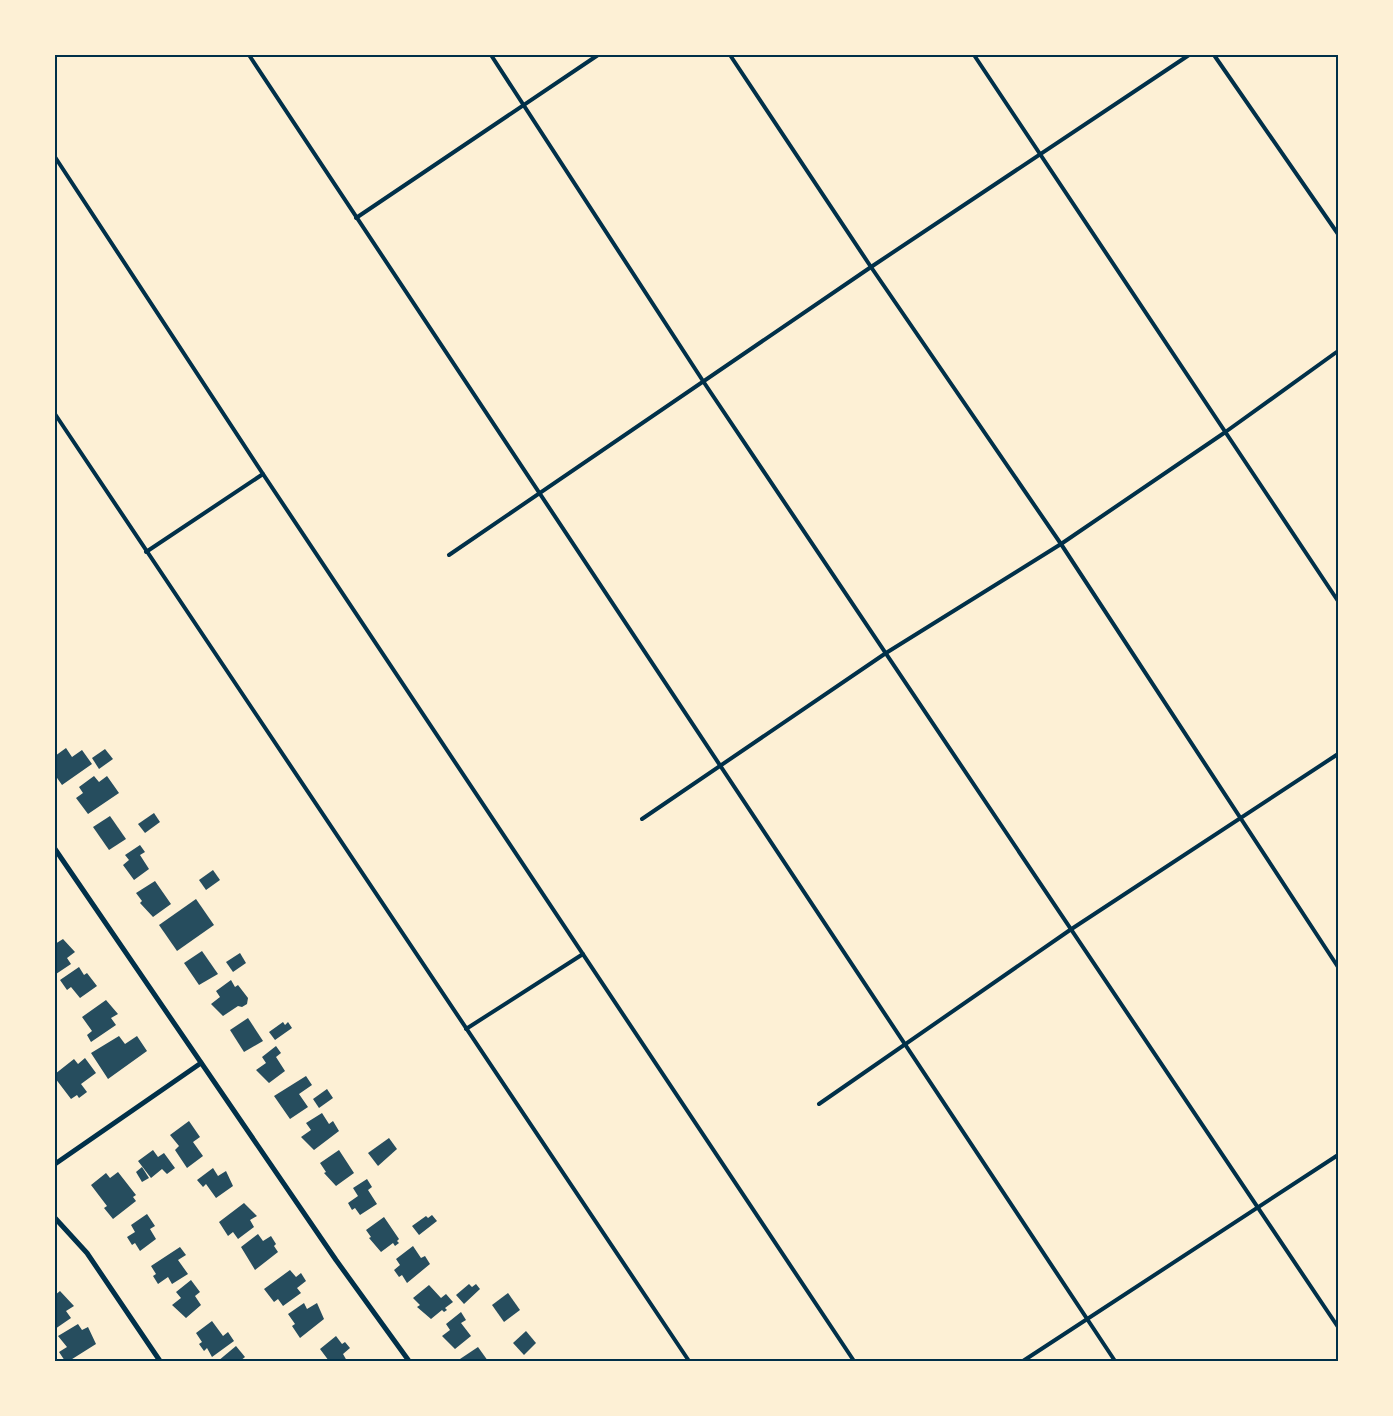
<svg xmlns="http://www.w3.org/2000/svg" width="1393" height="1416" font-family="'PT Sans',sans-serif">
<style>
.building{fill:#264d5e}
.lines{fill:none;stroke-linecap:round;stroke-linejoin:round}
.service{stroke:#003049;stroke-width:4}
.minor{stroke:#003049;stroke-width:5}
.neatline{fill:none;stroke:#003049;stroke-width:2}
</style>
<rect width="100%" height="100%" fill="#fdf0d5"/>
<g class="building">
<path d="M66,748L72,757L82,750L92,764L62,785L55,775V756Z"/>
<path d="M105,749L113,759L99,769L92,758Z"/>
<path d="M94,776L99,782L107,776L119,793L88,814L76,798L83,793L79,787Z"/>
<path d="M154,813L160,822L145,833L138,824Z"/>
<path d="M110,816L126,839L109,850L93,827Z"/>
<path d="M140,845L145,852L140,855L149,869L134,880L123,865L129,860L125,855Z"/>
<path d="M213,870L220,880L206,890L199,880Z"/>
<path d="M155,881L171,904L153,917L140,903L142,901L136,893Z"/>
<path d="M196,899L214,925L177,951L159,925Z"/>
<path d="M63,939L75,952L67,958L71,964L56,974L55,944Z"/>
<path d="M202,951L218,974L199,985L184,963Z"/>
<path d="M240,953L246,963L233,972L226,962Z"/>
<path d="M79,967L84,975L87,973L97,986L80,998L71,987L67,990L60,980Z"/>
<path d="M231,980L235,987L238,985L248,998L247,1004L242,1007L238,1006L223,1016L211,1004L220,997L216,991Z"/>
<path d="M106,1000L118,1014L111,1018L116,1025L91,1042L87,1035L92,1031L82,1017Z"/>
<path d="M248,1018L263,1041L244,1052L230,1030Z"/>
<path d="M283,1022L285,1025L288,1022L292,1028L275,1040L269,1032Z"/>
<path d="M119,1036L125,1044L137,1036L147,1051L108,1079L91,1053Z"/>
<path d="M276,1046L281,1053L276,1057L285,1071L269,1083L256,1070L266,1063L262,1057Z"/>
<path d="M85,1058L96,1073L81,1084L87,1092L79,1098L77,1095L71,1099L55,1078V1074L74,1059L78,1064Z"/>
<path d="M306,1076L312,1085L299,1094L308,1107L290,1119L274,1096Z"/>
<path d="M327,1089L333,1098L319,1108L313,1099Z"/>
<path d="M322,1113L329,1124L333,1121L339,1131L314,1150L301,1137L311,1130L306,1123Z"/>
<path d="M189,1121L200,1137L193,1142L203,1156L187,1168L175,1150L179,1146L170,1135Z"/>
<path d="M389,1138L397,1149L378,1166L368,1153Z"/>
<path d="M153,1150L158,1157L164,1153L175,1168L167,1174L162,1169L151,1178L138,1161Z"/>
<path d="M339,1150L354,1173L336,1186L324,1173L326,1172L320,1163Z"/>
<path d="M142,1167L149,1178L142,1182L136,1172Z"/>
<path d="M213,1168L218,1176L226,1171L233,1186L216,1198L206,1184L203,1187L197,1180Z"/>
<path d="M118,1172L136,1195L133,1197L136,1201L113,1219L104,1208L107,1206L91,1185L106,1173L110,1178Z"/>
<path d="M367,1179L372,1187L368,1190L377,1204L360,1215L355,1208L352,1210L348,1203L358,1196L353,1188Z"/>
<path d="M244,1203L257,1216L250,1220L254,1227L238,1239L233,1232L228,1236L219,1222Z"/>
<path d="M147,1214L155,1226L150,1229L156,1239L140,1251L135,1243L132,1245L127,1237L135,1232L131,1225Z"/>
<path d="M432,1215L437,1221L419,1235L412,1226L426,1216L428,1218Z"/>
<path d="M384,1217L399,1239L397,1241L399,1243L395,1246L393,1243L381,1252L369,1238L371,1237L366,1230Z"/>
<path d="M258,1234L263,1241L271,1236L276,1244L274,1246L278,1252L255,1270L241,1247Z"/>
<path d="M413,1246L421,1258L425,1256L430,1264L407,1283L402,1275L399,1277L394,1270L400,1265L396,1259Z"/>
<path d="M180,1247L186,1255L178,1260L188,1274L172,1284L168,1277L158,1284L153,1276L156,1274L151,1266Z"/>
<path d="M290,1270L296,1277L301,1273L306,1281L297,1288L301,1293L283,1306L278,1299L274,1302L264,1289Z"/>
<path d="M191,1280L200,1292L195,1296L201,1305L186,1318L172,1305L181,1298L176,1292Z"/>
<path d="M469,1284L472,1287L476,1284L480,1289L464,1304L456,1295Z"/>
<path d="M429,1285L441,1298L446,1294L453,1302L445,1308L447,1310L444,1312L442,1310L431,1319L417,1307L420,1305L413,1298Z"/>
<path d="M60,1291L74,1306L66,1311L71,1318L55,1329V1295Z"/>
<path d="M508,1293L520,1310L504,1322L492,1305Z"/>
<path d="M304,1303L307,1309L317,1303L324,1319L300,1338L292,1326L295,1324L288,1314Z"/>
<path d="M461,1312L466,1320L461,1323L471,1336L455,1349L442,1336L450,1330L446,1324Z"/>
<path d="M212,1321L223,1336L228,1332L234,1341L212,1357L207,1348L204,1351L199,1344L202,1342L196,1333Z"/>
<path d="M78,1324L82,1330L88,1327L96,1344L69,1361H65L59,1352L67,1347L58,1336Z"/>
<path d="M526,1331L536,1343L524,1355L513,1343Z"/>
<path d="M336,1336L342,1344L345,1342L350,1348L343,1354L347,1361H329L320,1349Z"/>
<path d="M236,1346L245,1357L240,1361H218Z"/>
<path d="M478,1347L488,1361H462L460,1359Z"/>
</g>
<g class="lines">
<g class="service">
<path d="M249,55L1115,1361"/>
<path d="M491,55L703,381L1338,1327"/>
<path d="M730,55L871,267L1061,544L1338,967"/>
<path d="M974,55L1338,601"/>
<path d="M1214,55L1338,234"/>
<path d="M55,157L263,474L854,1361"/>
<path d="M356,218L598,55"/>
<path d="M55,414L689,1361"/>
<path d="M146,552L263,474"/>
<path d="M449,555L871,267L1189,55"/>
<path d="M642,819L886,653L1061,544L1224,433L1338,351"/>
<path d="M466,1029L583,954"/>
<path d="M819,1104L1070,930L1338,754"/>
<path d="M1023,1361L1338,1155"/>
</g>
<g class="minor">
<path d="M55,849L336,1260L409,1361"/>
<path d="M55,1164L201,1063"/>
<path d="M55,1218L87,1253L160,1361"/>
</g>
</g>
<rect width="1393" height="1416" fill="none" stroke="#fdf0d5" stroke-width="112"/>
<rect x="56" y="56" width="1281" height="1304" class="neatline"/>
</svg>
